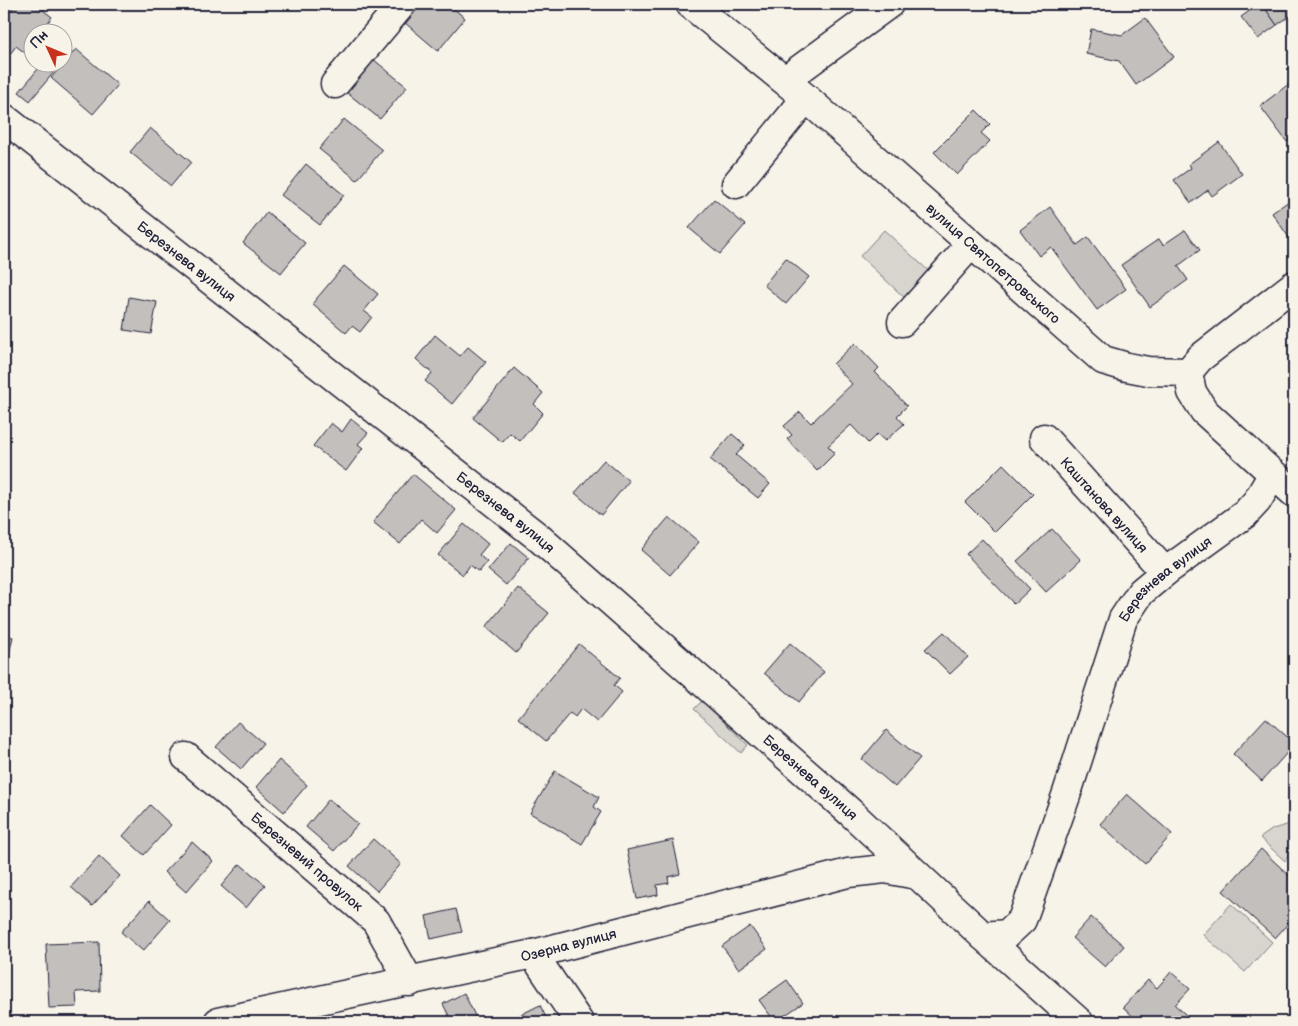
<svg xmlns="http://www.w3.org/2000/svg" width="1298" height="1026" font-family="'Balsamiq Sans',sans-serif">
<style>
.green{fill:#d8d5cf;stroke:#7d7c85}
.building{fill:#c2bfbd;stroke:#22223b}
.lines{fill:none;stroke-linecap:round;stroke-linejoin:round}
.minor-casing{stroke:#22223b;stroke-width:31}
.minor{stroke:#f7f3e8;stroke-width:28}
.labels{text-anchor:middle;stroke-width:4.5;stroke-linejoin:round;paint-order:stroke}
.street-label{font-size:14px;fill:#22223b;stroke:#f7f3e8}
</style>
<rect width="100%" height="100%" fill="#f7f3e8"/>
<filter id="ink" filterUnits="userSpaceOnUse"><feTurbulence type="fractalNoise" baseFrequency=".02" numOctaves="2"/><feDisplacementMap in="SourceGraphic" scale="10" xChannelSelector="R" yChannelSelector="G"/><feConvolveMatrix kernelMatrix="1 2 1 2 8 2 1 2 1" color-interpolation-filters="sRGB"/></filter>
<g filter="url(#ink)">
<g class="green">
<path d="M884,230L932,274L908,301L860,256Z"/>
<path d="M702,701L748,745L741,753L694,709Z"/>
<path d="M1293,823H1294V846L1285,861L1260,838L1273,829Z"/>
<path d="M1231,904L1272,942L1245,972L1203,935Z"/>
</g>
<g class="building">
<path d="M16,4H47L43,10L52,17L40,32H32V43L25,53L16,46L10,54L4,49V20Z"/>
<path d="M420,4H448L465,18L438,51L404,22Z"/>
<path d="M1259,4H1262L1277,25L1258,39L1241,17Z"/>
<path d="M1262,4H1290L1294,10V13L1277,25Z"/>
<path d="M1145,18L1174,57L1136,85L1119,61L1086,54L1091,29L1122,35Z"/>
<path d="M76,49L118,85L93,114L51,78Z"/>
<path d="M373,59L407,87L380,119L346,92Z"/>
<path d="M43,63L54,72L30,101L19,92Z"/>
<path d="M1294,80V136L1287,142L1260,106Z"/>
<path d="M976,110L990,124L981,133L990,141L957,175L934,152Z"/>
<path d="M344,119L382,150L357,180L319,149Z"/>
<path d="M150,128L191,162L171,186L130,152Z"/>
<path d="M1219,142L1242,174L1212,196L1208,190L1191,203L1174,180L1191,168L1189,164Z"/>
<path d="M306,164L344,195L320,225L281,195Z"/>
<path d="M714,199L745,225L720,254L689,228Z"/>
<path d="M1289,201L1294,208V236L1290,239L1272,213Z"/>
<path d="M1050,207L1077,245L1088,237L1126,289L1097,310L1051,247L1039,256L1020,230Z"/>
<path d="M267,212L305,243L281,273L243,243Z"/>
<path d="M1185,230L1200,250L1178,266L1188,280L1150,307L1121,265L1159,239L1163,245Z"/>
<path d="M786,258L809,277L786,304L764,285Z"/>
<path d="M344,266L378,294L364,311L372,317L360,332L352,326L346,333L312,304Z"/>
<path d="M129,297L157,302L151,334L124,330Z"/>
<path d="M435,335L460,356L468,347L486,362L452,404L425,381L432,373L416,359Z"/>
<path d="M855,343L879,368L875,372L907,406L897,416L904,424L885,441L877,434L868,443L851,425L828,446L835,453L817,471L787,439L792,435L784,426L800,412L811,423L852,384L833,364Z"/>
<path d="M514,368L543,393L534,404L543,413L520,441L510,433L502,442L473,418Z"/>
<path d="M351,419L368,433L358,444L363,448L346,471L313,446L331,423L342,432Z"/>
<path d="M732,434L745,445L736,455L770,484L758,498L710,459Z"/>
<path d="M604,460L629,481L601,515L575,493Z"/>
<path d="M1003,464L1033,494L995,532L965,502Z"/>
<path d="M413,474L456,510L437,533L421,519L400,544L373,522Z"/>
<path d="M669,517L699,542L670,575L641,550Z"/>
<path d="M464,524L488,544L479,555L487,562L479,572L470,565L463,575L438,555Z"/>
<path d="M1052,529L1081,560L1046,592L1017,561Z"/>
<path d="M982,539L1030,589L1014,604L966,554Z"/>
<path d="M511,543L529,558L506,585L488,570Z"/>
<path d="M518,588L549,613L516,653L486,627Z"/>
<path d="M944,632L968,657L950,674L925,649Z"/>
<path d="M4,635L13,637L8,658L4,657Z"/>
<path d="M790,643L824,672L799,702L764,673Z"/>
<path d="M579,644L620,678L614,685L622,692L597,722L581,709L575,717L570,713L546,741L518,718Z"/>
<path d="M1266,718L1294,743V745L1262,781L1233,754Z"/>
<path d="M238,722L263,743L241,769L216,747Z"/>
<path d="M886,730L920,758L895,787L862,759Z"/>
<path d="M279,760L307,785L284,812L256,787Z"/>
<path d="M555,771L599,797L594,807L601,812L582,844L530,813Z"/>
<path d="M1127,794L1172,834L1145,864L1100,824Z"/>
<path d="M329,799L358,824L334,851L306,827Z"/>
<path d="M150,805L171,825L144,855L123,836Z"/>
<path d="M373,839L401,864L377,891L349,866Z"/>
<path d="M673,840L680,874L668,877L669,883L657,885L658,895L637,899L627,850Z"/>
<path d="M192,842L213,861L186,892L164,872Z"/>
<path d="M1261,849L1294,880V917L1275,938L1223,891Z"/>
<path d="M99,856L120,876L92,906L71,887Z"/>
<path d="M240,864L265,885L246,908L221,886Z"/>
<path d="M149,901L170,920L143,951L121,932Z"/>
<path d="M456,909L462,932L431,939L426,916Z"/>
<path d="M1091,917L1124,946L1105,967L1072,938Z"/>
<path d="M750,926L767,949L739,969L722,946Z"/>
<path d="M99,942L100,991L76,992L77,1007L49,1008L46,944Z"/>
<path d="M1171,972L1190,989L1175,1005L1194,1022H1139L1123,1007L1148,980L1157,988Z"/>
<path d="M787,980L803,1003L775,1022L759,1000Z"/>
<path d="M464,993L478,1022H452L443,1004Z"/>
<path d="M540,1005L548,1022H506Z"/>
</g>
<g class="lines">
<defs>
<g id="minor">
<path id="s1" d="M690,4L806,98L1103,360L1127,367L1148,371L1188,372L1192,392L1204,411L1294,493"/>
<path d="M785,80L889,4"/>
<path d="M335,84L402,4"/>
<path id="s2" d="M4,118L538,537L850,812L983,936L1079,1022"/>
<path d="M736,184L806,98"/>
<path d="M902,322L971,244"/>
<path d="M1188,372L1200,358L1294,285"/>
<path id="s3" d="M1044,438L1165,572"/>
<path id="s4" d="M186,757L376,921L410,982"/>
<path id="s5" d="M983,936L1007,934L1022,920L1067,793L1123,619L1141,592L1165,572L1245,514L1257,501L1273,474"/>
<path d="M533,954L579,1022"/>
<path id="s6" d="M218,1022L533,954L848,873L885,869L917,875"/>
</g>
</defs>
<use href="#minor" class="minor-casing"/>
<use href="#minor" class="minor"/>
</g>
</g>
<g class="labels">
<g class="street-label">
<text dy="5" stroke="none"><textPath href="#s2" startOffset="232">Березнева вулиця</textPath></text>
<text dy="5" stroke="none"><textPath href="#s1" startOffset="399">вулиця Святопетровського</textPath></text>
<text dy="5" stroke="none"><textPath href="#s3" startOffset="90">Каштанова вулиця</textPath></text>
<text dy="5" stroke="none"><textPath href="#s2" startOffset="638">Березнева вулиця</textPath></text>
<text dy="5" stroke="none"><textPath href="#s5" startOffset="421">Березнева вулиця</textPath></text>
<text dy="5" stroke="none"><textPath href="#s2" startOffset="1042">Березнева вулиця</textPath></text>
<text dy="5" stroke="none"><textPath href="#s4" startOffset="160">Березневий провулок</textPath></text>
<text dy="5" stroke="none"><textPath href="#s6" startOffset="359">Озерна вулиця</textPath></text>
</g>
</g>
<rect width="1298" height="1026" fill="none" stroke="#f7f3e8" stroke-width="20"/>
<rect x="10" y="10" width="1278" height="1006" fill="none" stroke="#22223b" stroke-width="2" filter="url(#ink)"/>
<g transform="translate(48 48) rotate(314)"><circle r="24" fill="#f7f3e8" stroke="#a29fa3"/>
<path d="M0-4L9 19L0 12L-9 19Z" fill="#c8321e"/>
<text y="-8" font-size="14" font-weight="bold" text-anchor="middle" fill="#22223b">Пн</text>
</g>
</svg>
